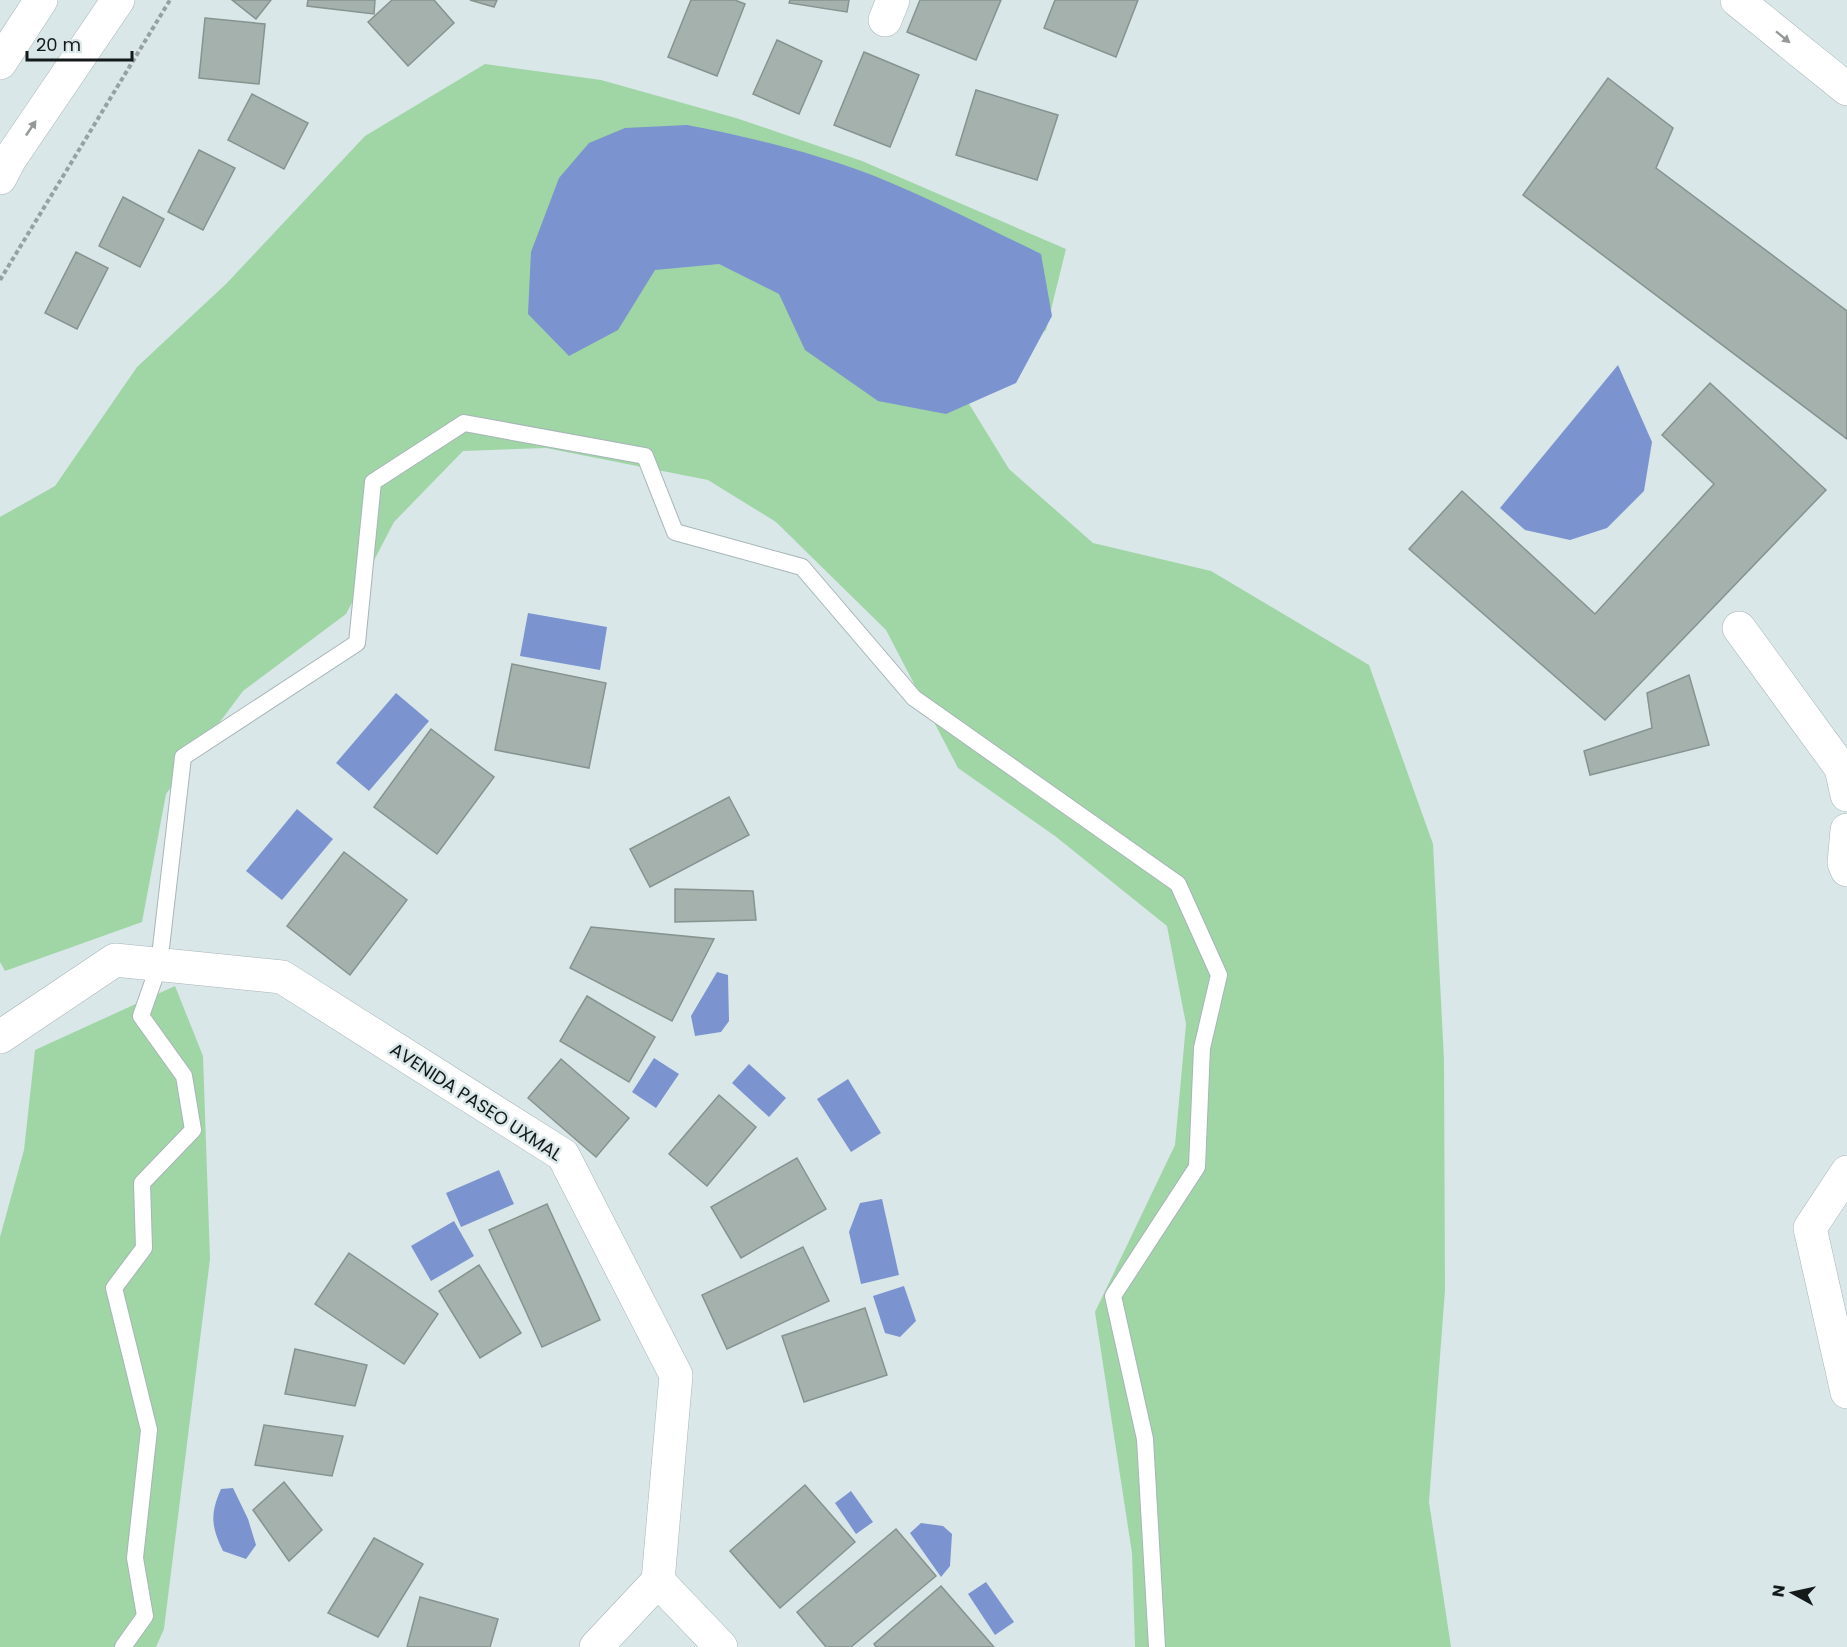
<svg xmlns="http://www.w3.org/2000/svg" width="1847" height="1647" font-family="Poppins,sans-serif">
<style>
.green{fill:#a0d5a6}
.water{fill:#7b93cf}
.building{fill:#a4b1ad;stroke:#86938f;stroke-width:1.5}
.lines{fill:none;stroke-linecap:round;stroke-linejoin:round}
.lane-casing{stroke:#a7b5b7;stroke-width:18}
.street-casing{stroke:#a7b5b7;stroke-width:34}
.secondary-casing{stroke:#a7b5b7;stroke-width:34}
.path{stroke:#96a1a3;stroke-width:4;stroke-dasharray:4.5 3;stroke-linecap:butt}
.lane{stroke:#fff;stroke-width:16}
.street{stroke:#fff;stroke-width:33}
.secondary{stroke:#fff;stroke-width:33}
.oneway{fill:#959898}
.labels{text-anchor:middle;stroke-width:5;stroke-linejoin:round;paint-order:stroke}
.street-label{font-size:18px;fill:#14191a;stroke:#d9e7e9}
</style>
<rect width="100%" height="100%" fill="#d9e7e9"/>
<g class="green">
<path d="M485,64L601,80L736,118L862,161L1066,249L1046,330L966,399L1009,469L1093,543L1211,571L1369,665L1433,844L1444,1060L1445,1290L1429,1502L1451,1647H1135L1132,1553L1095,1312L1175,1145L1186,1024L1167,926L1055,836L958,768L886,630L776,522L708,480L546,448L463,451L394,522L346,614L243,691L166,794L142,922L5,971L0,962V517L55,486L137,367L226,284L365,136Z"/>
<path d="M175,986L203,1056L210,1259L164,1629L156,1647H0V1237L24,1150L35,1050Z"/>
</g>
<g class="water">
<path d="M687,125C749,137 812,152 872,175C930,198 985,227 1041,254L1052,316L1016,383L946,414L878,401L805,350L779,294L719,264L655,270L618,330L569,356L528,314L531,252L559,178L589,143L625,128Z"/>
<path d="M1618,365L1652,442L1644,491L1607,528L1570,540L1525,530L1500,508Z"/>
<path d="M528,613L607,627L600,670L520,656Z"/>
<path d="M396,693L429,721L369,791L336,763Z"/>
<path d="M297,809L333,839L282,900L246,871Z"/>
<path d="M717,972L728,975L729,1021L721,1032L695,1036L691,1016Z"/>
<path d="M654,1058L679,1074L656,1108L632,1092Z"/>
<path d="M749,1064L786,1098L769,1117L732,1083Z"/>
<path d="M848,1079L881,1133L851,1152L817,1099Z"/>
<path d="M499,1170L514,1204L461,1227L446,1193Z"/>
<path d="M882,1199L899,1275L861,1284L849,1232L860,1203Z"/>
<path d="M454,1221L474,1256L431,1281L411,1246Z"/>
<path d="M904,1286L916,1321L900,1337L885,1333L873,1296Z"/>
<path d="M233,1488L248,1519L256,1545L246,1559L223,1551C211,1526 210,1514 221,1489Z"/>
<path d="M851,1491L873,1522L856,1534L835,1503Z"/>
<path d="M921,1523L943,1526L952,1534L950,1566L941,1577L910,1533Z"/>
<path d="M986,1582L1014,1622L995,1635L968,1594Z"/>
</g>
<g class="building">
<path d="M232,0H271L256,19Z"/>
<path d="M308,0H375L374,14L307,6Z"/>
<path d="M392,0H434L454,23L408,66L368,22Z"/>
<path d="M470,0H497L494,7Z"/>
<path d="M691,0H735L745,4L717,76L668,57Z"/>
<path d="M790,0H849L847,12L789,3Z"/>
<path d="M920,0H1001L976,60L907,32Z"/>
<path d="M1055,0H1138L1116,57L1044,28Z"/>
<path d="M205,18L265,24L259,84L199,78Z"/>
<path d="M777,40L822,61L799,114L753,94Z"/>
<path d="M864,52L919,75L890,147L834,125Z"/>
<path d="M1608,78L1673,128L1656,168L1847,311V439L1523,195Z"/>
<path d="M976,90L1058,115L1037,180L956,155Z"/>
<path d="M252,94L308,123L284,169L228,140Z"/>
<path d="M199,150L235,168L203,230L168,212Z"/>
<path d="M123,197L164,219L140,267L99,246Z"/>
<path d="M76,252L108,268L77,329L45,313Z"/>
<path d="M1710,383L1826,490L1605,720L1409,549L1462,491L1595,614L1714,484L1662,435Z"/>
<path d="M512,664L606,683L589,768L495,750Z"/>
<path d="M1689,675L1709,745L1590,775L1584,751L1652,728L1647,693Z"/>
<path d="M431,729L494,777L437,854L374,807Z"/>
<path d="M729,797L749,835L650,887L630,849Z"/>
<path d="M344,852L407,900L350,975L287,926Z"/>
<path d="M675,889L753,891L756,920L675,922Z"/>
<path d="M591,927L714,939L672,1021L570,968Z"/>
<path d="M587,996L655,1037L629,1082L560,1041Z"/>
<path d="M561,1059L629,1118L596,1157L528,1098Z"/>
<path d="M719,1095L756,1127L707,1186L669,1154Z"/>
<path d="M797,1158L826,1209L741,1258L711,1207Z"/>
<path d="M547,1204L600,1320L542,1347L489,1230Z"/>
<path d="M803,1247L829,1301L727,1349L702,1295Z"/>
<path d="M349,1253L438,1314L404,1364L315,1304Z"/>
<path d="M479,1265L521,1333L480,1358L439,1291Z"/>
<path d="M865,1308L887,1375L804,1402L782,1336Z"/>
<path d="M295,1349L367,1365L355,1406L285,1394Z"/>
<path d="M264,1425L343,1436L332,1476L255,1465Z"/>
<path d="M284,1482L322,1530L289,1561L253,1510Z"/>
<path d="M805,1485L855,1542L780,1608L730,1551Z"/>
<path d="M896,1529L936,1576L851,1647H826L797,1612Z"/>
<path d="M374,1538L423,1564L378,1637L328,1613Z"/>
<path d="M941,1586L994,1647H876L874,1644Z"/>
<path d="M420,1597L498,1619L490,1647H407Z"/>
</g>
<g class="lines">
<defs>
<path id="lane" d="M123,1647L145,1616L135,1558L149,1430L114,1288L144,1248L142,1183L193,1130L184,1076L141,1016L159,965L183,757L357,643L373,482L464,423L645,456L675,532L802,567L914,698L1178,884L1219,975L1202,1048L1197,1167L1113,1296L1145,1439L1157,1647"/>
<g id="street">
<path d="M885,20L893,0"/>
<path d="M1739,628L1841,768L1847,795"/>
<path d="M1847,830L1844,863L1847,870"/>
<path d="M0,1037L115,960L282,977L563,1155L676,1375L658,1581L596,1647"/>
<path d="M1847,1172L1810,1228L1847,1392"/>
<path d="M658,1581L721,1647"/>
</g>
<g id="secondary">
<path d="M1737,0L1847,89"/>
<path d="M0,63L41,0"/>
<path d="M0,178L10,159L118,0"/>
</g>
</defs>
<use href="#lane" class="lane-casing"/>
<use href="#street" class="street-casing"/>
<use href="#secondary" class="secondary-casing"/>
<path class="path" d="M0,280L170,0"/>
<use href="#lane" class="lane"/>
<use href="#street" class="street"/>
<use href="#secondary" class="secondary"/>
</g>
<defs><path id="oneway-solid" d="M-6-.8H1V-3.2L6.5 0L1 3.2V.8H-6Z" transform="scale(1.5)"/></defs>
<g class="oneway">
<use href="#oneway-solid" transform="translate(1783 37) rotate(39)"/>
<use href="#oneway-solid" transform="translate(31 128) rotate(-56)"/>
</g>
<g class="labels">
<g class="street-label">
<text transform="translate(476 1102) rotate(33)" y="6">AVENIDA PASEO UXMAL</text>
</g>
</g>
<g transform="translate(1793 1593) rotate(278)" stroke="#d9e7e9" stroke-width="4.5" paint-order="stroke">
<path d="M0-4.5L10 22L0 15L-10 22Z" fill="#14191a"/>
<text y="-9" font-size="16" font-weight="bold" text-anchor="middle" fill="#14191a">N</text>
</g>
<path d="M27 51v9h105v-9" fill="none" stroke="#14191a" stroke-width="3"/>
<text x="36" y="51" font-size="18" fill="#14191a" stroke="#d9e7e9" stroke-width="4.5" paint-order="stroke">20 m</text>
</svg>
